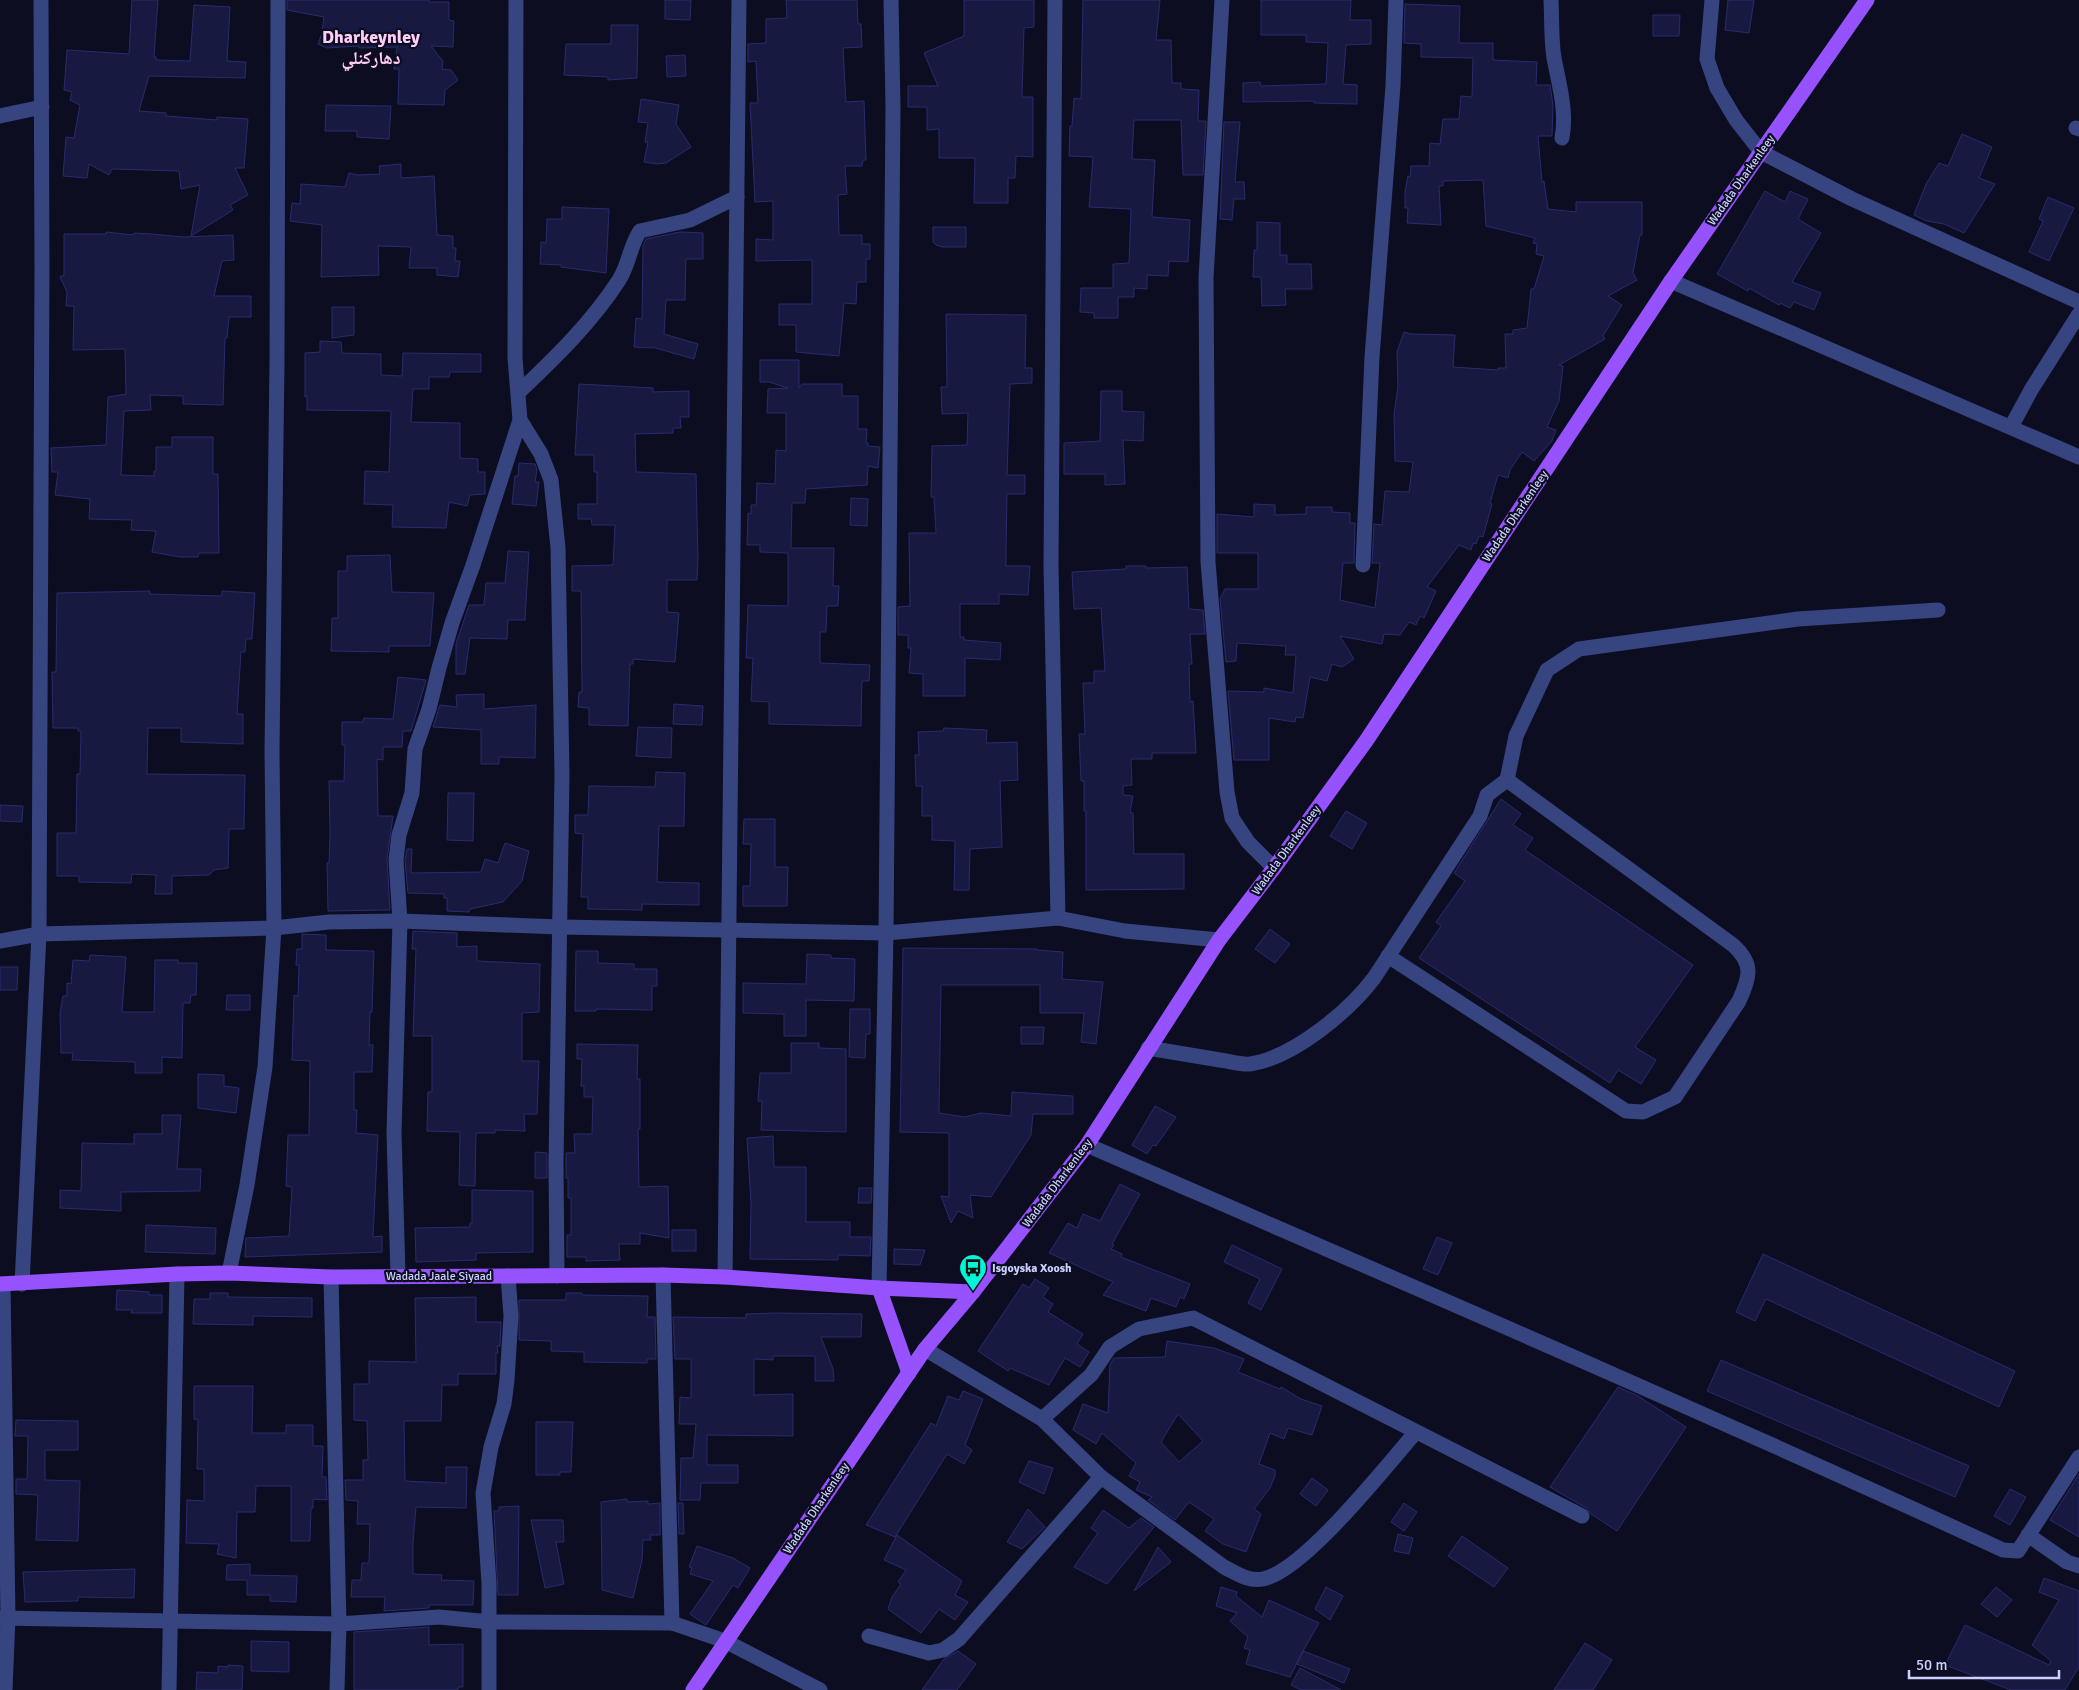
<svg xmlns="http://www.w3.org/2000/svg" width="2079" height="1690" font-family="Signika,'Noto Naskh Arabic',sans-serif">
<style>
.building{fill:#181941;stroke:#292b6e;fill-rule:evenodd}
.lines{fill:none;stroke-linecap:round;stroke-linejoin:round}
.minor{stroke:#364480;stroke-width:15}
.major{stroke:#9752ff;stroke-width:15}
.labels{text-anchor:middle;stroke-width:4.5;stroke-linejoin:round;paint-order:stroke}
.street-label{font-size:12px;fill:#cbd0ff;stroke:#0c0d20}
.poi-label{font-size:12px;font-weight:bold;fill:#cbd0ff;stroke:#0c0d20;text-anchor:start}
.district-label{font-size:18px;font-weight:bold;fill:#ffcdf8;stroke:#0c0d20}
</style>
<rect width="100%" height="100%" fill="#0c0d20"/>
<g class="building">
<path d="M132,0H158L154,57H156V60L190,61L194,5L230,7L227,61L246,62L245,78L149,76L139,111L166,113V116L217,120V117L248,119L244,168H235L248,195L230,205L233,210L191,236L200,185L181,189L179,171L112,169L109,175L89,164L87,178L63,176L66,137L74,138L80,105L70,100L72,92L64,90L67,50L129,54Z"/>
<path d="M287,0H429V2H449V20L454,21L453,47L431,46L443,61L442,69L451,70L458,80L445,90L444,105L398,104L399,69H394L397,47L359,48V46L327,48L318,44L322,33L324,17L287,10Z"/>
<path d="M665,0H691L690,20L665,19Z"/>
<path d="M786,0H857L858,24H861L862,47L843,48L846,102L864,101L866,160H863L862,166H845L847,194L838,195L839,235H862V244H870V259H866V282H857L856,304L844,303L839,356L796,352V325H779V304H812V260L756,261V239L773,240V201L755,202L750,103H758L756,61L748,62V44L766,43V19L787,18Z"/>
<path d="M964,0H1034V27L1024,28L1022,97H1033V157L1016,156L1015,178H1008V203H974L975,158H939V129L927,130V107H908V86H938L924,53L964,36Z"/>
<path d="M1083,0H1160L1156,40H1171L1172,83H1181V89L1199,90L1198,121H1206L1203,175H1183L1181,120H1134L1132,159L1155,160L1152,217L1190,220L1188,262L1169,261L1168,276L1147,275V289L1134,288V297H1118V318H1094V313L1080,312L1081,288H1113V264L1129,263L1131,209L1089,207L1093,157L1069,156L1070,126H1072L1074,98L1081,99Z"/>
<path d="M1261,0H1351L1350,20H1371V44L1346,45L1343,84L1357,85V104L1314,103V101L1243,102V83L1260,82L1261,86L1326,84L1328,43L1306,42V35H1261Z"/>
<path d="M1728,0H1754L1749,33L1725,30Z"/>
<path d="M1405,4L1460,6L1459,43H1493V60L1537,62L1536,85H1550L1553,105L1552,136H1538L1542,182L1544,181L1548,209L1576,212V202H1642V235H1640L1633,273L1637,280L1608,296L1622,305L1603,336L1605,339L1559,365L1563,366L1559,401L1547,427L1556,430L1552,441L1534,461L1522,452L1510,470L1508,478L1498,475L1490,503L1492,504L1483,537L1479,536L1476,544L1473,543L1471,550L1459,545L1427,587L1436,591L1424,618L1420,616L1416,625L1409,622L1400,635L1384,634L1382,644L1340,636L1354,659L1342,667L1332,664L1327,681L1310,677L1303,718L1296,717L1295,722L1269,718V760H1234L1228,691L1264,692V688L1293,693L1296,655H1285L1286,646L1237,643L1236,661L1226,662L1220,599L1225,589H1258V553H1217V514L1254,517V504L1275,505V515L1306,514V507H1332V512L1350,513V523H1355L1354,563H1343L1340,600L1375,608L1380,563H1372L1374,524L1382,525L1385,491L1409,492L1413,462L1395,461L1394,414L1398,387L1397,352L1404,332L1411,334L1455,335L1453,367L1498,370V368H1506L1505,334H1513V330L1527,328L1531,289H1534L1544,256L1536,254L1537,244L1533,243L1535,238L1486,226L1483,180L1443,181V186H1439L1441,225L1407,223L1408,208H1405V192L1408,176L1410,177L1411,166H1429L1430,143L1440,144L1443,119H1459L1461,96L1472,97L1473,58L1421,57V44L1404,43Z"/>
<path d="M1653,15H1680L1679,36H1653Z"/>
<path d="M611,25H638L637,78L608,80V77L564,75L566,44H611Z"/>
<path d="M685,55L686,76L667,77L666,56Z"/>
<path d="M641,99L679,105L676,124L691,147L666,163L657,164L644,162L648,142H645L648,123L638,122Z"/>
<path d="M326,105L391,106L389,139L357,137V131H325Z"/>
<path d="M1224,122H1240L1235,182H1244L1245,199H1234L1232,220L1220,219Z"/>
<path d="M1962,134L1992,147L1979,178L1995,184L1964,233L1944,224L1927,221L1914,215L1926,184L1939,163L1948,166Z"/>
<path d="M401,164V178L434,176L437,235L453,236V248H456L455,261H460L458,277L437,275V268H409L411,247L378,246L379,275L321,277L322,225L290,221L292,203L300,204L301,184L345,187L349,173L358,175L380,174L379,166Z"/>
<path d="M1765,191L1785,202L1790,191L1808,199L1798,219L1821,233L1792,282L1821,293L1814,310L1794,302L1790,308L1780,303L1779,305L1749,288L1748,291L1717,274Z"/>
<path d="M2048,197L2074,208L2049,261L2029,252L2043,221L2039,219Z"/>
<path d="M562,207L609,209L606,273L561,267V265L540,264L541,242L546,243L547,219H562Z"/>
<path d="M1257,222L1280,223V255H1287V264H1311L1312,289H1285L1286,305L1262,306L1261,277H1253L1254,250H1257Z"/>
<path d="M933,227H966V247H942L936,245L933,242Z"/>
<path d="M106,232L134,235V233L152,234L184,237L233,235L234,260L222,261L214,296H251V317H229L227,338H225L223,405L183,404V396L150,395L151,410L124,411L121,475L154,476V471H156V447H172V437H213V474H218L219,553H199L198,557H180L152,552L156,531L131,530L132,520L89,519L90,499L55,495L58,472H52L51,448L106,445L108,397L126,394L125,349L73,350L74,306H66L67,292L60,277L64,275V234H106Z"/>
<path d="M680,232L703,233V259H686L685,300H666L664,334L698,344L694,359L652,347V348L634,347L636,318L642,319L643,246L646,239Z"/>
<path d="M332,307H354V335L332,338Z"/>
<path d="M946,314L1026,315L1025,368H1032V383L1010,384L1007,475H1025V494H1007L1006,552V566H1030L1028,595L999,594V604H960V637H964V640L1001,643L1000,660L965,658V696H923V674L909,673L911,648H908V635H898V607L910,606L909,533H936L934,497H931L932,446L967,445L968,413L942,414L941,387H947Z"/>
<path d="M320,341L341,342L342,353L381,354V375L402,376L403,353L481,354V372H450L449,377H429V389H413L411,422L460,423V458L478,459V472H485V494L470,495L467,506L449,502L446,528L392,527L393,505L364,504L365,471L389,472L391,411L307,410V396L305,397V353L320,352Z"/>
<path d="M760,360H799V388L802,384H842V396H858V429H867L866,443H868V446L880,447L878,468L868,466L867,485L806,489L805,503H792L791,548H834L833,586H839L838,606H827L826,632H820V663L870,665L869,681H862L861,726L769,724V702L751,701L753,658H746L748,605L788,606V553L760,552V545H747L748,513L751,514V505H756L757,483L775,484L776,450L786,451V413H767L768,389L788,388L769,382H760Z"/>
<path d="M579,384L653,388V392L689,391V417H680L681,428H673V433L635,434L636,472L696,474L698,558L697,580H667V612L679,613L675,662L633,659V664H630L628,726L589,725V708L578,707L579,692H582L581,591H572V566L613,565L615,525H592L591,519H578V504H597V472H594V455H575Z"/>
<path d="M1101,391H1122V411L1144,412L1143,441L1123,440L1125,484L1105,485V474H1064V443L1100,441Z"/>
<path d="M519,463L535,464L537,470L535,482H539L536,506L512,504L515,476H518Z"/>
<path d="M851,498L868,499L867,526L850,525Z"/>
<path d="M508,551L529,552L525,620H508L507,639L470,638L465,674H456V644L469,605H484L486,583H505Z"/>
<path d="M390,555L392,592L434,593L430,646H389V652L331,651L332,618H338V571H347V556Z"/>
<path d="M1126,566H1146V568L1187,567L1189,609L1203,610L1205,634H1190L1192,664H1189L1190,702L1193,701L1196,753H1152V759H1131L1132,785L1123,786V795L1133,796L1130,812L1133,813L1134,854H1184V889L1086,890V811H1084V781H1081L1079,734H1085L1083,683H1094V671H1105L1101,608L1074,609L1072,572L1126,569Z"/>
<path d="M150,591V594L222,596V591L255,593L252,639H246L245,652H241L237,714H243V744L181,742V728H148L147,774L245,775L244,829H229L228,868L214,870L209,875L172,876V894H155L156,875L132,874L131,883L79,882V876H57V833H76L77,774H80L81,731H78V728H53L52,672H56L57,593Z"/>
<path d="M398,677L426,680L411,731H403L402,747H383V760L377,759L378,816H393L387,859L390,910L328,911L327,863H329L330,835L329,781H344L345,745H342V722H363L364,718L393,719Z"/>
<path d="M484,694V709L536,705L535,758L499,757V764H481V730L433,727L440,705L457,707L456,695Z"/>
<path d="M674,704L703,706L702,725L673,724Z"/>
<path d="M638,727L672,728L671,758L636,756Z"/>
<path d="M944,728L987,730L986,743L1017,742L1018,780L1000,781L1002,847L970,849L969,890H954L955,841L932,840V816H922V786H916L915,755H919L918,732L943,731Z"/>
<path d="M656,772L685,773L684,826H659L657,882L699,883V905L642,904V910L588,909V897H581L583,834L575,833V815H588L589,786L655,787Z"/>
<path d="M448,793H474L473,841L447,840Z"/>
<path d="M1501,799L1521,814L1513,825L1533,838L1525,850L1693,965L1635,1047L1656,1060L1641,1084L1618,1070L1610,1083L1419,958L1441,926L1436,922L1465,881L1454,873Z"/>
<path d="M0,805L23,806L22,822L0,821Z"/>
<path d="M1346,811L1367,823L1352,849L1330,836Z"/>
<path d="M744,819H775V867H788L787,906H743V886H750L751,844H743Z"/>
<path d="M505,843L529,851L522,881L503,902L470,909L469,912L447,911V898H444V894L408,893L405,860L407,849H412L411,873L481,872L485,859L498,863Z"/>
<path d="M1270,929L1290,944L1275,963L1255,949Z"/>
<path d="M413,931L457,933V947L477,946V961L540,964L539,1012L522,1013V1061H539L537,1114H524L525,1131L495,1130V1133H476L475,1186L459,1185L460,1132L427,1131L428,1092H432V1036H413L416,949H412Z"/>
<path d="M302,934L326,935V950L374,951L372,1012H370L369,1045H373L372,1072H354V1110H357L356,1133L378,1135L373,1237L382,1236V1252L245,1257L246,1238L289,1236L292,1187L286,1186L288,1135H309L310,1061L292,1060L294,995L298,996L299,965H296L297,949H302Z"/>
<path d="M903,948L1037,949V950L1063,952L1062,979L1103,982L1096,1044L1081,1042L1084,1013H1040V985H941L939,1113L965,1117L981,1113L1011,1116L1012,1092L1073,1096V1114H1033L1031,1135L991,1197L970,1195L973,1218L958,1211L951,1223L941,1196L949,1197V1133L900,1132Z"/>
<path d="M576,951H598V963L634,964V969H657V986H652V1010L596,1009V1011H575Z"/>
<path d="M807,954L831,955V958L855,959L854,1001L806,1000V1036H784V1014L743,1013V983L806,984Z"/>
<path d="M90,955L126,957L122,1012H154L155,960H178V963H197L196,995H191L190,1003H183L182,1058L162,1057V1073H135V1062L72,1060L73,1053H61L60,1013L63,996H67V983L71,984L73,960L89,961Z"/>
<path d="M0,967H18L17,990H0Z"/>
<path d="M227,995H250V1010H226Z"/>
<path d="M850,1009H870V1034H866L865,1058L849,1057Z"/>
<path d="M1021,1027H1044L1043,1044H1021Z"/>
<path d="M791,1043H819V1048L846,1049V1132L761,1130L762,1101H758L760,1073H791Z"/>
<path d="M577,1044L638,1045L637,1079H640V1129H638L639,1187L668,1186L669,1238L640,1233V1244H619L620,1260L586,1261V1257H567V1235H571V1198H568V1178H566V1153H575L574,1134H592L593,1097H584V1086H581L582,1059H577Z"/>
<path d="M198,1074L224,1075V1086L239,1088L236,1113L198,1108Z"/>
<path d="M1155,1106L1176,1117L1156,1146L1153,1145L1147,1154L1132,1145Z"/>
<path d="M162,1115H181L177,1169H201L200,1191L121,1192V1211L60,1208V1190L81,1191L82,1143L134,1144V1134H162Z"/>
<path d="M773,1136L774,1167H806V1222H850V1237H871L870,1256L838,1255V1260L750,1259L751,1203L747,1138Z"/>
<path d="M535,1152L547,1153V1178H535Z"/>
<path d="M1120,1184L1140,1194L1112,1244L1114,1245L1111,1249L1122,1254L1121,1257L1190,1284L1184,1299L1180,1297L1176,1307L1151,1298L1146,1311L1103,1295L1113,1282L1049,1253L1068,1223L1077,1228L1083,1214L1100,1221Z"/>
<path d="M859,1188H872L871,1203H858Z"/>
<path d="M472,1190L533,1191V1252L476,1253V1260L416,1262L415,1228L470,1227V1223H472Z"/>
<path d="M146,1225L216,1228L215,1254L145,1252Z"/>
<rect x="672" y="1230" width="24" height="21"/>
<path d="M1437,1237L1452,1243L1438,1275L1423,1269Z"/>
<path d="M1232,1245L1282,1269L1261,1310L1248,1303L1260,1279L1224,1262Z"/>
<path d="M894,1249L925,1250L920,1265L894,1264Z"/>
<path d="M1763,1254L2015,1371L1999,1407L1766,1299L1755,1321L1736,1312Z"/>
<path d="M1035,1279L1049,1288L1043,1297L1053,1304L1048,1312L1083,1334L1077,1344L1089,1352L1080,1367L1065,1358L1049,1385L1010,1368L1008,1371L978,1351L1023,1284L1029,1288Z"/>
<path d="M117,1290L136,1291L149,1292V1295H162V1313H131L132,1310H116Z"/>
<path d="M210,1293H228V1297L312,1298V1317L253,1316V1325L193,1324L194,1299H210Z"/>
<path d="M566,1293H582V1295L648,1296L647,1317H655L656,1359H647V1363L584,1362V1352L551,1351V1341L519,1340V1300H566Z"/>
<path d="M476,1297V1322H501L500,1346H497L498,1353H496V1374H458V1385H442L441,1421H404L405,1481L446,1483V1467H467L466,1508L416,1507L413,1543V1574L442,1575L441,1580L474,1581L473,1605H429V1608L384,1611L385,1597H351L352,1580H361L362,1563H369L370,1524H357L358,1501L346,1500L345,1480H363V1460H368L367,1421L354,1420V1384H369V1361L416,1362L415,1298Z"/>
<path d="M775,1313L862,1314L861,1337H821L833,1369L834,1381H815V1356H773V1360L754,1359V1395L793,1394V1436L707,1435V1465H738V1483H701L700,1500H680L681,1458H693L696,1424H679L680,1397L691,1398V1359H675L673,1317L746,1318V1314Z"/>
<path d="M1167,1341L1214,1348L1236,1356L1244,1359L1238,1372L1280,1389L1281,1387L1301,1399L1322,1406L1312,1435L1288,1428L1284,1439L1270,1433L1259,1464L1275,1470V1476L1270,1488L1254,1509L1261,1514L1246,1552L1223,1544L1205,1531L1214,1519L1189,1502L1175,1520L1148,1500L1152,1497L1136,1490L1140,1482L1129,1476L1136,1463L1102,1433L1096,1444L1073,1430L1083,1404L1108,1413L1110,1364L1114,1358L1165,1357ZM1178,1414L1203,1441L1179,1462L1161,1442Z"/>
<path d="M1721,1360L1969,1466L1955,1497L1707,1391Z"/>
<path d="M194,1386H253L252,1433H286V1425H313V1446H323L322,1477H326L327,1500L313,1499V1508H311L310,1541H291V1486H256L255,1512H237L236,1558L217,1554L219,1544L186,1543L187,1500L204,1501V1469H197L198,1420L194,1419Z"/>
<path d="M1618,1387L1638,1396L1686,1427L1617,1531L1591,1514L1586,1508L1550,1487Z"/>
<path d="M963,1391L983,1399L965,1445L972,1450L964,1464L947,1454L895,1537L866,1525L931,1423L936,1426L948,1396L959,1400Z"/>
<path d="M16,1420L78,1421V1450H45V1480L80,1481L78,1541L36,1540L38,1495L16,1494V1479H27L28,1436H15Z"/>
<path d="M536,1422H573L571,1472H560V1475H536Z"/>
<path d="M1029,1461L1053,1468L1044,1494L1019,1482Z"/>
<path d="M2079,1474V1537L2050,1520Z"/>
<path d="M1312,1478L1328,1490L1316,1506L1300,1494Z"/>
<path d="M2010,1489L2026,1497L2010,1525L1994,1516Z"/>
<path d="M627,1499V1502L648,1501V1504L660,1503V1535H650L651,1540H643L642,1560L633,1598L602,1590L601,1502Z"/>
<path d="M678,1503H683L684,1534H679Z"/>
<path d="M1404,1503L1417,1512L1404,1531L1391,1522Z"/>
<path d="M519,1506L518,1595H498L494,1511H499V1507Z"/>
<path d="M1028,1509L1045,1527L1022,1549L1007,1542Z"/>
<path d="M1103,1510L1129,1528L1141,1518L1154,1527L1107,1584L1074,1567L1098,1533L1091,1528Z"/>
<path d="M531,1520H563L564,1542H556L564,1584L545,1588Z"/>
<path d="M1398,1534L1413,1538L1409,1554L1394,1551Z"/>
<path d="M897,1535L962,1581L955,1595L968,1602L955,1620L939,1609L921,1633L888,1609L892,1597L901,1584L898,1582L906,1570L884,1560Z"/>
<path d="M1462,1536L1508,1568L1494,1587L1448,1556Z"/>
<path d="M697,1546L733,1558L750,1568L738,1588L733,1585L706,1625L690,1614L713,1581L690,1574L692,1568L689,1567Z"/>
<path d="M1158,1547L1171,1562L1134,1591Z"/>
<path d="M250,1564V1575L297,1576L296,1602L270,1601V1595H247V1580H226L227,1565Z"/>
<path d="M135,1569L134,1598L78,1597V1601L25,1602L23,1572Z"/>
<path d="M2044,1578L2079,1591V1667L2065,1690H2011L1945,1665L1965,1625L2049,1665L2051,1661L2032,1645L2059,1600L2039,1592Z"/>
<path d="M1221,1587L1237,1592L1236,1596L1262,1617L1269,1600L1319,1623L1303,1651L1350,1669L1344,1683L1297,1664L1303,1651L1290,1677L1246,1664L1250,1650L1244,1648L1248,1637L1230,1621L1237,1613L1216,1606Z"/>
<path d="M1326,1587L1343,1596L1330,1620L1315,1609Z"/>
<path d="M1996,1587L2012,1600L1997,1617L1981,1604Z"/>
<path d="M429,1627V1645L463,1644V1687H458V1690H354V1632Z"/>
<path d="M251,1641L289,1642V1672L251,1671Z"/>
<path d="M1585,1643L1612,1660L1593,1690H1554Z"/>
<path d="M958,1651L976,1664L957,1690H922L944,1659Z"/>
<path d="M228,1665L243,1666L242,1690H196L197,1672L218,1673V1666L228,1667Z"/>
<path d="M1300,1668L1341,1690H1301L1291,1685Z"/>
</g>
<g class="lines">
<g class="minor">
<path d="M516,0L515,358L520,420L541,454L551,480L558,548L562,774L556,1164L557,1276"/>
<path d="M1055,0L1051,566L1058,918"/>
<path d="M1222,0L1206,278L1208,562L1227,792L1232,818L1248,842L1274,868"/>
<path d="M1551,0C1552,19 1551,39 1554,58C1559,84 1567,111 1562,138"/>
<path d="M1712,0L1707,59L1717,88L1736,120L1761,152L1852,199L2079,302"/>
<path d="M0,116L42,107"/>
<path d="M2076,128L2079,129"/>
<path d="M1671,281L2079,457"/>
<path d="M519,392C555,358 592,322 619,280C629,265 630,245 640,231L690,220L737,197"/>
<path d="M2011,427L2031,390L2079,314"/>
<path d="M1363,565L1372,357L1393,86L1396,0"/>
<path d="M0,941L39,934L274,928L329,922L400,921L560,927L886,933L1058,918L1125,931L1219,940"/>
<path d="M1388,956L1626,1111L1643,1112L1675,1097L1739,1001C1750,977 1754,964 1733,945L1507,780"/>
<path d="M1148,1048C1172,1052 1196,1056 1220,1060C1229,1061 1241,1065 1250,1064C1293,1058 1349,1011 1374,978L1480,816L1487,795L1507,780L1516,736L1547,670L1579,649L1798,619L1938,610"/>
<path d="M1087,1145C1393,1278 1700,1410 2003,1550L2018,1551L2079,1457"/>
<path d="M229,1273L247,1185L265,1067L274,928L272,751L277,363L278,0"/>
<path d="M663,1275L672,1623"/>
<path d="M398,1276L394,1133L400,921L396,860L399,835L412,793L415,749L429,709L439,668L452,623L473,565L520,420"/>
<path d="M331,1277L339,1624L337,1690"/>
<path d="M725,1277L739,0"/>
<path d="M3,1284L8,1618L5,1690"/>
<path d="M22,1284L39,934L42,270L41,0"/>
<path d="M879,1288L886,933L893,107L891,0"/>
<path d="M925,1349L1042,1419L1101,1477L1224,1567C1236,1573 1249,1582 1263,1579C1305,1570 1386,1466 1416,1432"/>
<path d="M1042,1419L1091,1375L1110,1347L1139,1329L1193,1318L1582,1516"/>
<path d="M2028,1535L2067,1562L2079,1566"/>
<path d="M0,1618L339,1624L439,1617L490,1622L672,1623L725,1641L820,1690"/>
<path d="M869,1636L929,1653L943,1650L959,1639L1101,1477"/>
<path d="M169,1690L177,1274"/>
<path d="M489,1690V1583L483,1493L491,1447L504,1404L507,1380L511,1316L508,1276"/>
</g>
<g class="major">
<path d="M0,1284L177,1274L229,1273L331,1277L663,1275L725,1277L879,1288L973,1292"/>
<path d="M879,1288L909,1373"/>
<path d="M693,1690L925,1349L973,1292L1087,1145L1219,940L1274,868L1366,741L1671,281L1867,0"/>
</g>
</g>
<defs>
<symbol id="bus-pin" viewBox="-11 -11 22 30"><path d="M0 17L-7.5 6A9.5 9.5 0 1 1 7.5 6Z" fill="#00f6d6" stroke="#0c0d20"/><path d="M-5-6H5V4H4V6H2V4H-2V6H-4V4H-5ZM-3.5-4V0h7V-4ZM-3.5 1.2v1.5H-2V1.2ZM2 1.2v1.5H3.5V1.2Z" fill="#111"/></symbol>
</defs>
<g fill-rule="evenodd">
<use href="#bus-pin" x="957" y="1252" width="32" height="43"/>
</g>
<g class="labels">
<g class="street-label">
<text transform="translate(1741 180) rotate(-55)" y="4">Wadada Dharkenleey</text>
<text transform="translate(1515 516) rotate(-56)" y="4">Wadada Dharkenleey</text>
<text transform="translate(1286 850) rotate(-54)" y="4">Wadada Dharkenleey</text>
<text transform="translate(1057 1183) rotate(-53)" y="4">Wadada Dharkenleey</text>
<text x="439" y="1280">Wadada Jaale Siyaad</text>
<text transform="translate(816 1508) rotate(-56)" y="4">Wadada Dharkenleey</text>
</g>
<g class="poi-label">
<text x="992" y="1272">Isgoyska Xoosh</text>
</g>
<g class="district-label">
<text x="371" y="43">Dharkeynley<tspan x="371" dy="21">دهاركنلي</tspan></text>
</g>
</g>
<path d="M1909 1670v8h150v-8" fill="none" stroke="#cbd0ff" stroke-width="2.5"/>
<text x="1916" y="1670" font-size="15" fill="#cbd0ff" stroke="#0c0d20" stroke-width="4" paint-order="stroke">50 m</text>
</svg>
